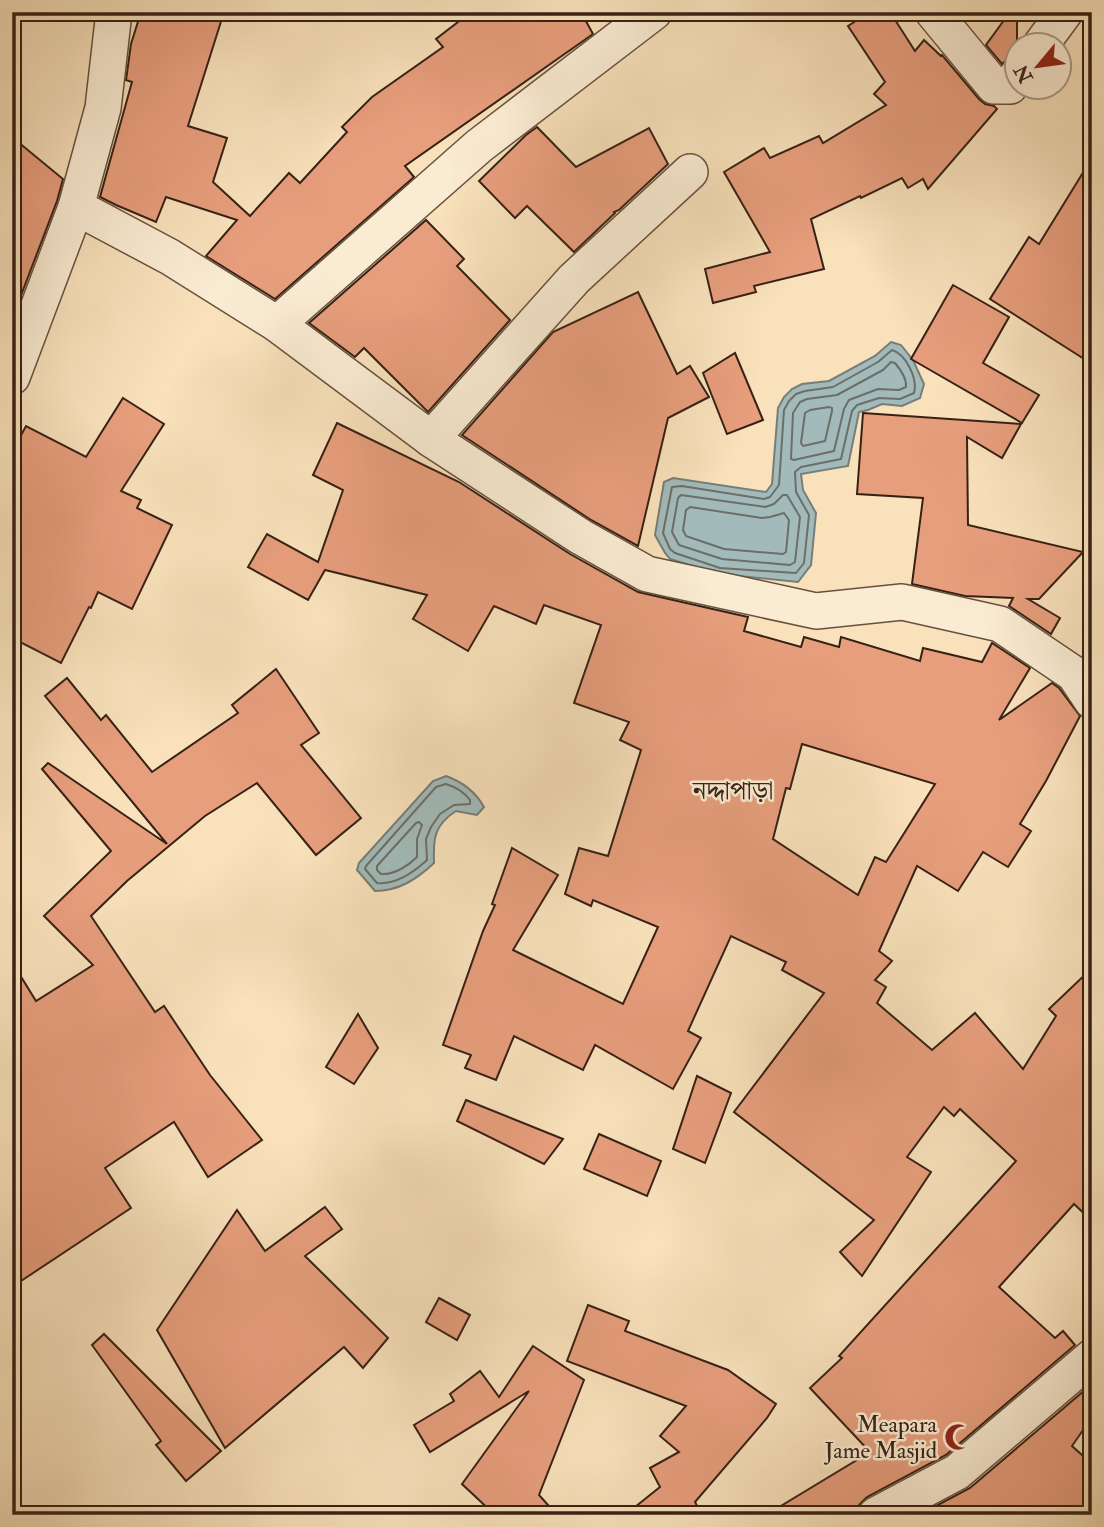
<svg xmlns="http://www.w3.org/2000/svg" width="1104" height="1527" font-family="'IM FELL Double Pica','Noto Serif Bengali',serif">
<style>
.water{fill:#a2bbba;stroke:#777d78;stroke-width:2}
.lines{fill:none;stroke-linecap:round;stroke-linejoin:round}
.shore{stroke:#6c6e68;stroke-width:2}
.building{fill:#e79e7d;stroke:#372115;stroke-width:2;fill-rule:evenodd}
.street-casing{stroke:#67513e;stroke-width:38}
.street{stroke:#faecd3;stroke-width:35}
.labels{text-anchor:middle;stroke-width:5;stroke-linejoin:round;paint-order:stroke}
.poi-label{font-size:23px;fill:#372115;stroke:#faecd3;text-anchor:end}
.quarter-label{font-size:26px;fill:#372115;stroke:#faecd3}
</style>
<rect width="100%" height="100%" fill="#f8e1bb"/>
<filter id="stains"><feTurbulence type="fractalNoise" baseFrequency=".00286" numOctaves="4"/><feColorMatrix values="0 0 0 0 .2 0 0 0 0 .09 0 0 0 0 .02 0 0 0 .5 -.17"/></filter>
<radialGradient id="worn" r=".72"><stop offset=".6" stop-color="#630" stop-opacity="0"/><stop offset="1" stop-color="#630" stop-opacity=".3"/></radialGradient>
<g class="water">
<path d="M891,342L901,345L913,360L924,384L920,398L902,406L882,404L868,410L859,412L848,466L801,474L803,490L816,513L811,565L798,582L719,574L670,559L665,553L655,535L664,482L673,478L766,492L772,484L778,408L784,397L792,389L802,384L829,381L875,356Z"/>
<path d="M446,776C463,782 475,791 484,807L477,815L456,811C434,825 433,839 434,863C417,879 399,891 375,891L357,870L359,863L433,781Z"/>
</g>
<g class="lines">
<g class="shore">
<path d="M892,350C906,354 918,379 914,393L900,399L879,398L857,405L852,411L841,459L801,467L795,472L796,492L809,515L804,563L796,573L720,568L675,553L670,549L663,533L672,487L682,486L764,499L770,497L779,485L784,410L789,401L796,394L805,391L833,387L878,362Z"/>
<path d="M891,362L895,363C900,369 907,379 906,387L899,390L878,389L849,400L844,409L834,451L794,460L791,459L793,413L800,402L807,399L837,395L883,370Z"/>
<path d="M829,407L832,408V411L825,441L803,446L801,443L805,413L810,410Z"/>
<path d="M681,495L765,507L774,504L783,495H787L800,517L795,562L790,565L722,559L679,545L672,532L678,498Z"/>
<path d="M690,507L762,518L770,517L784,513L789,520L786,552L783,554L724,549L686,536L683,530L686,510Z"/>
<path d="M446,784C456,787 464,792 470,800V804L454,805L440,814L431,827L426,839L427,860C414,872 395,885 377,883L365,869L366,866L436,787Z"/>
<path d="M419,822L422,825L417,839V857C408,866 394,875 381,874L377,870V866L416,823Z"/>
</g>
</g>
<g class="building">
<path d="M141,12H224L188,126L227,138L213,182L250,216L289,173L300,183L347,132L342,127L372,97L443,47L436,39L471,12H581L593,34L405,166L414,177L275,299L206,256L237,220L166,197L156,222L116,205L100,197L132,82L126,80L131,44Z"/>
<path d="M870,12H890L915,51L924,40L941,56L942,55L979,99L985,104L994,106L997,109L928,189L923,179L908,188L902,178L861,198L860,196L811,219L824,269L754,286L756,292L713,303L705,269L770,252L724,172L764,148L770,158L819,136L823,143L886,105L874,94L885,82L848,26Z"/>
<path d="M1010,12H1017V57L1008,59L1002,64L986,45Z"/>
<path d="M537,127L576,167L649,128L668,164L619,210L614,212L615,213L574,252L527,206L515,218L479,181L526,135Z"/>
<path d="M12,137L63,179L57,201L12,319Z"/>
<path d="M1092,158V364L990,299L1029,237L1039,244Z"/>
<path d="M426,220L464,259L457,266L510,320L428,412L364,348L355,357L309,323Z"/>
<path d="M953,285L1009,317L983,363L1039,395L1022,423L911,359Z"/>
<path d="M638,292L677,374L690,366L709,397L668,418L638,546L591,520L462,435L553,332Z"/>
<path d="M735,353L763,420L727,434L703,373Z"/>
<path d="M123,398L164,424L121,491L141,500L137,508L172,525L132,609L98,592L91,608L89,607L61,663L12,638V452L26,426L86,457Z"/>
<path d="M863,413L1021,424L1002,458L967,437L968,525L1083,552L1039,599H1028L1060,618L1051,634L1009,606L1013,598L965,596L912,584L923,498L857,494Z"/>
<path d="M337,423L459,482L570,554L638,592L748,617L744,631L801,647L804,637L839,647L841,637L920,661L923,648L982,662L992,643L1030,668L999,720L1052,683L1059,688L1080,716L1046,781L1020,824L1031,831L1008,867L983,852L958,891L917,866L879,951L892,961L875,980L886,987L877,1003L932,1050L975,1013L1023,1069L1056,1016L1049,1009L1092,968V1221L1074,1204L999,1287L1055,1338L1063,1331L1075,1345L946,1455L867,1497L859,1505L856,1515H766L870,1452L810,1388L842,1358L839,1356L1016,1161L960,1109L954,1116L944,1107L907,1157L931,1172L862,1276L840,1252L874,1220L734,1112L824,993L782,970L786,962L731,936L688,1031L701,1038L673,1089L595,1045L583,1070L514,1036L496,1080L465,1068L471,1055L443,1045L483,931L495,905L492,904L512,848L558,875L513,950L623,1004L658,927L593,900L591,906L565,894L579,848L608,856L641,750L620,740L629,722L574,703L601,625L544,605L536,624L494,606L468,651L413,619L427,595L325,570L308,600L248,567L267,534L318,562L343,490L313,475ZM802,744L935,784L886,862L875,857L858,895L773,839L786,788L790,789Z"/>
<path d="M276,669L319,733L301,745L361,818L316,855L257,783L205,816L127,881L91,916L155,1012L164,1006L210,1075L262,1140L208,1177L174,1122L105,1168L131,1208L12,1287V962L36,1001L93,965L44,916L111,851L42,769L48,763L167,844L45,696L67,678L101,720L106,715L152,772L238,713L232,705Z"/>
<path d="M358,1014L378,1048L354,1084L326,1067Z"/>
<path d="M697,1076L731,1093L705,1163L673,1149Z"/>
<path d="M466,1100L563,1139L544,1164L457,1121Z"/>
<path d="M599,1134L661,1161L647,1196L584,1169Z"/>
<path d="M325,1207L342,1229L305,1256L388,1338L363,1368L344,1347L225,1448L157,1330L237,1210L265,1251Z"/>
<path d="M439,1298L470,1315L457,1340L426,1322Z"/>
<path d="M588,1305L629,1321L625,1331L728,1370L776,1404L767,1418L695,1502L702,1515H625L660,1487L650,1468L679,1452L660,1436L686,1406L567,1361Z"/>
<path d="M104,1334L221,1451L186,1481L156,1445L161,1441L92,1345Z"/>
<path d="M533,1346L584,1380L539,1495L557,1515H495L462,1484L529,1391L430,1452L414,1425L454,1401L450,1394L480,1371L499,1397Z"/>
<path d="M1092,1384V1417L1072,1446L1092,1464V1515H919L970,1488Z"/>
</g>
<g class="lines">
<defs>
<g id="street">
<path d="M933,12L994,86H1010L1016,77"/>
<path d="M1040,46L1065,12"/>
<path d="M76,207L170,257L277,324L431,439L581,537L647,574L816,611L902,602L1000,624L1074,674L1092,701"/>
<path d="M277,324L479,146L654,12"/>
<path d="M12,377L76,207L103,108L114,12"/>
<path d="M431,439L574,279L690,172"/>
<path d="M876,1515L957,1472L1092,1357"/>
</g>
</defs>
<use href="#street" class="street-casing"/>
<use href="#street" class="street"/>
</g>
<defs>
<symbol id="mosque-bare" viewBox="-9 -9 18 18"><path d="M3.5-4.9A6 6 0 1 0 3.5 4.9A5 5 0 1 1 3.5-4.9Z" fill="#8f2418" stroke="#faecd3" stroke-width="2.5" paint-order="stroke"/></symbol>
</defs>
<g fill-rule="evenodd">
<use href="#mosque-bare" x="939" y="1418" width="38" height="38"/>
</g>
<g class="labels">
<g class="poi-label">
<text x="937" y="1432">Meapara<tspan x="937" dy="26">Jame Masjid</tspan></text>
</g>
<g class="quarter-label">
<text x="733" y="799">নদ্দাপাড়া</text>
</g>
</g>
<rect width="1104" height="1527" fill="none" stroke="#f8e1bb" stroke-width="42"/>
<rect x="14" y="14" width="1076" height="1499" fill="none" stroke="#372115" stroke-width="3.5"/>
<rect x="21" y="21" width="1062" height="1485" fill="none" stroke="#372115" stroke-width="2"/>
<g transform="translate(1038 66) rotate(241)"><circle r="33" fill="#faecd3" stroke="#ac9b87" stroke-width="2"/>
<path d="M0-5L12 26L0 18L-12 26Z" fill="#8f2418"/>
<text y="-10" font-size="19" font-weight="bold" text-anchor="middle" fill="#372115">N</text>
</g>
<rect width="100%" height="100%" filter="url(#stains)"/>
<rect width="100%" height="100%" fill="url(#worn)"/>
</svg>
